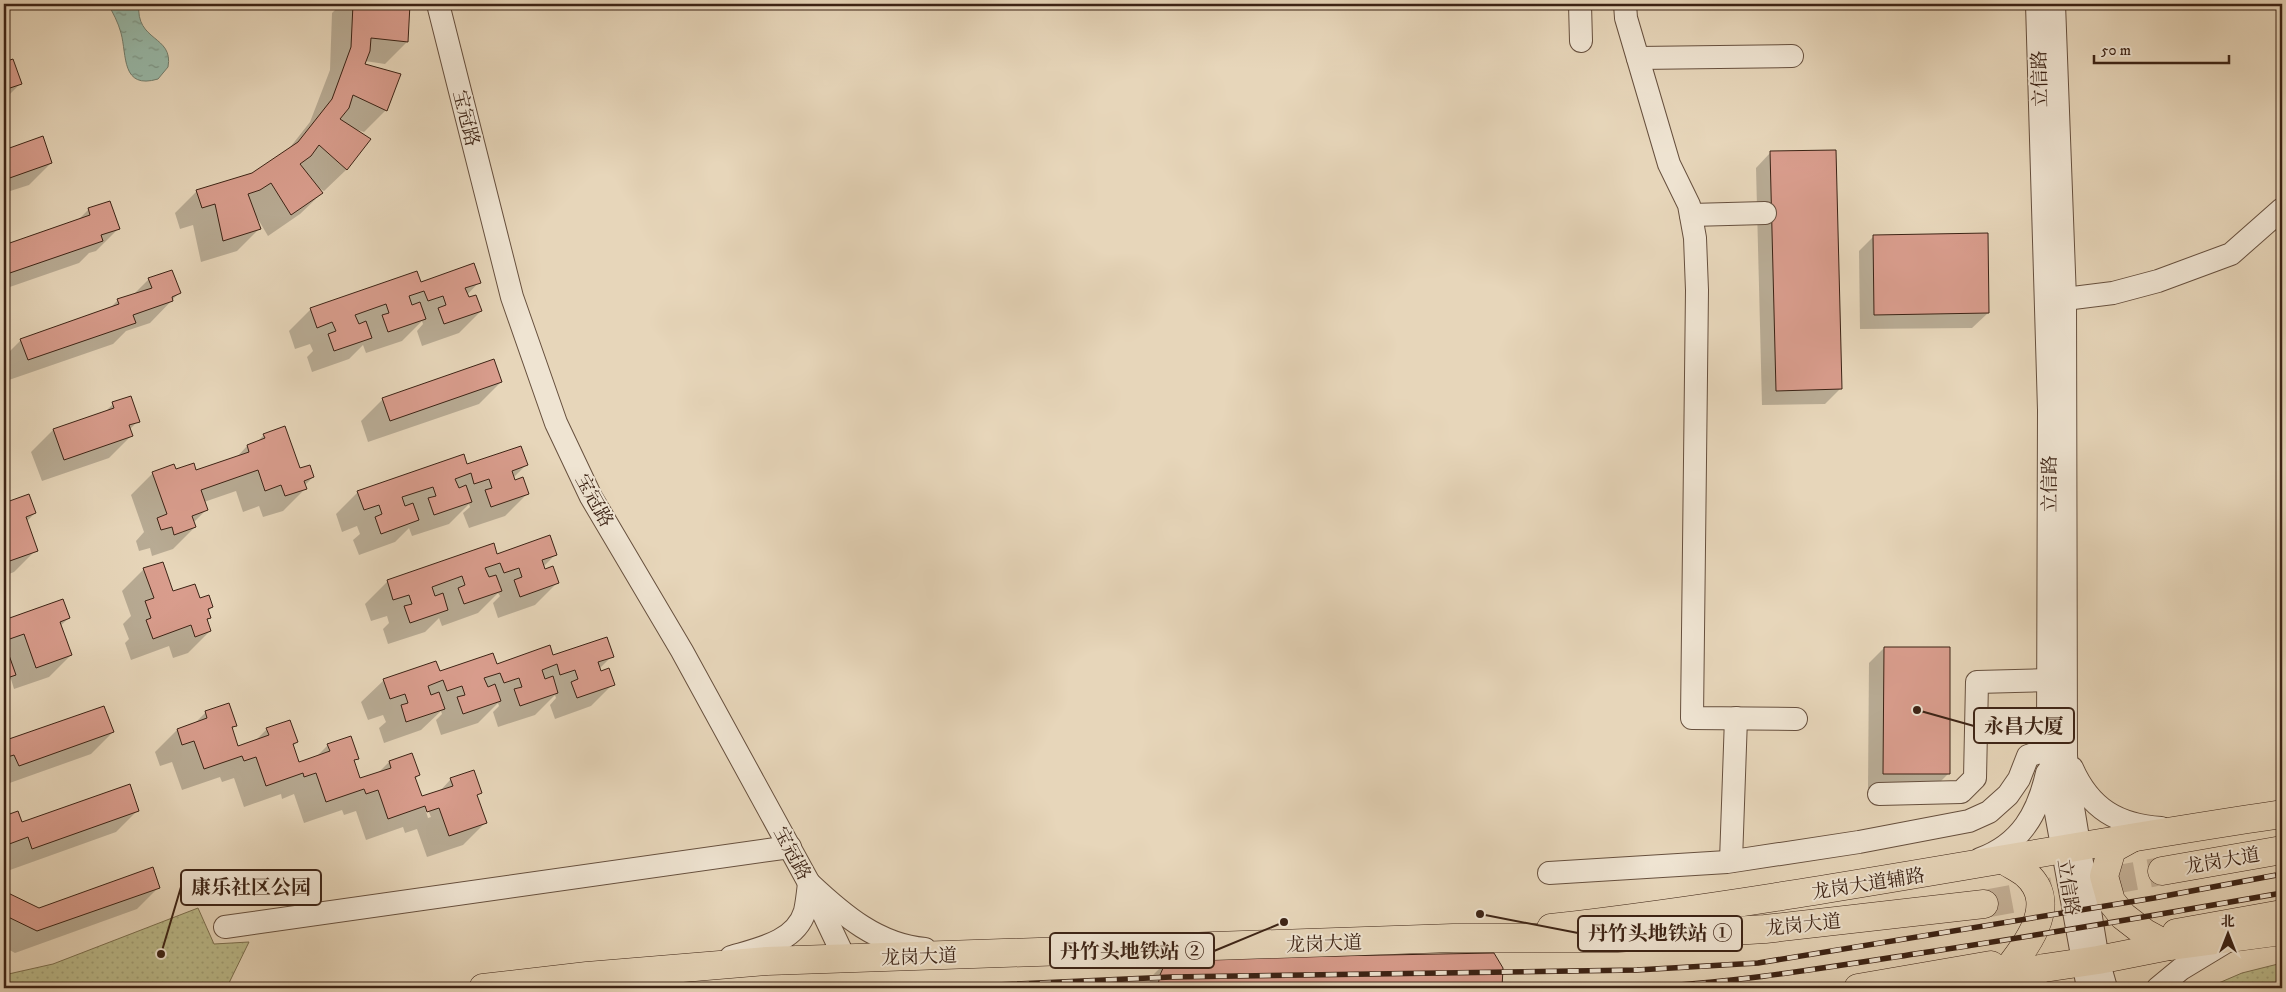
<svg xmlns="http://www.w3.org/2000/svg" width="2286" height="992" font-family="'IM FELL DW Pica','Noto Serif SC',serif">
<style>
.park{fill:url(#park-dots);stroke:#7c7050}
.water{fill:url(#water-ripples);stroke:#737e6e}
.shadow{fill:#0003;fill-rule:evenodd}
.building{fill:#d99d8d;stroke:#3c2315}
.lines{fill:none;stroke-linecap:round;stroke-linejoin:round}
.highway-tunnel{stroke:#c5b299;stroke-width:28;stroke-dasharray:28 14;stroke-linecap:butt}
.minor-casing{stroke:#67503e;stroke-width:24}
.major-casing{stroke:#3c2315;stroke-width:29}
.highway-casing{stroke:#3c2315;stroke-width:29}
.minor{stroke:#efe4d2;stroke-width:22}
.major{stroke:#e7d6ba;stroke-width:28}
.highway{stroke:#e7d6ba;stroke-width:28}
.rail-casing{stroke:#3c2315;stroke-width:5.5}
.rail{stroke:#efe4d2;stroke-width:4;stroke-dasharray:11;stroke-linecap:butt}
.labels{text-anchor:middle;stroke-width:4;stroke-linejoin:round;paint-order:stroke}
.street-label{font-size:19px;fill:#3c2315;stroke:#efe4d2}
.leader{fill:none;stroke:#3c2315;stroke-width:2}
.callout-dot{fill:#3c2315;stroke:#efe4d2;stroke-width:2}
.callout{fill:#efe4d2;stroke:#3c2315;stroke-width:2}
.callout-label{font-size:20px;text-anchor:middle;font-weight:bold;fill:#3c2315}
</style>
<defs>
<pattern id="park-dots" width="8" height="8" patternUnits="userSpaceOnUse" patternTransform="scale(1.25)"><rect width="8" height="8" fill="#bcbc8c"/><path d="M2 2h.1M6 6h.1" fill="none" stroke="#a2a178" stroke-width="1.8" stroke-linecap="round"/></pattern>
<pattern id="water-ripples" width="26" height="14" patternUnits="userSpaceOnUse" patternTransform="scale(1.25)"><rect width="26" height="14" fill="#98baaa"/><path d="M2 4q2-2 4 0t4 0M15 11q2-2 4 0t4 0" fill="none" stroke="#7d9789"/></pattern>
</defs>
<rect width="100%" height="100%" fill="#e7d6ba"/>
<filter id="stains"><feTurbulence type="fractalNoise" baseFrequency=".004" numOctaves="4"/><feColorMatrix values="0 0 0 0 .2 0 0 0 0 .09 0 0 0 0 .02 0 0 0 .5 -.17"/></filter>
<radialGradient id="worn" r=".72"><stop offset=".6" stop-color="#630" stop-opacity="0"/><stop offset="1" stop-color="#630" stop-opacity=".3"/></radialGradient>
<g class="park">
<path d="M198,908L214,944L249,942L228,985L218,988H4V975L53,964Z"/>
<path d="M2282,963V988H2207L2242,973Z"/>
</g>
<path class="water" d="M108,4H139C135,42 174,35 168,67L158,79C121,90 127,55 121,33C118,22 113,13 108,4Z"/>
<g class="shadow">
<path d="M341,4H371L407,42L385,64L365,61L363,65L386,110L364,132L355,129L370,140L346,170L324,191L317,187L322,193L300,214L268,236L255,214L259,229L237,251L201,262L193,225L180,229L175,213L197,191L253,174L288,150L310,122L330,70L332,13Z"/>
<path d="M12,60L20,84L4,100V63Z"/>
<path d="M42,138L51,163L29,185L4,193V151Z"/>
<path d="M1771,152L1840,389L1825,404L1762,405L1756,168Z"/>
<path d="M88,210L118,229L96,251L89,253L79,263L4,289V246L77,221Z"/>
<path d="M1874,236L1988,313L1972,328L1860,329L1859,251Z"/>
<path d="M149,279L179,293L150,323L126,331L113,344L6,381L4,375V357L21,340L109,309L118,300L132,296Z"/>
<path d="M479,282L467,295L481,311L459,333L422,346L417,331L423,324L422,321L402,341L366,353L363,345L349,359L312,372L307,357L313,351L310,344L295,349L289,331L311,309L420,283Z"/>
<path d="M501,382L479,404L368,442L361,421L383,399Z"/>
<path d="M113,404L138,421L129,430L131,436L109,458L42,481L31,452L53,430L104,413Z"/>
<path d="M264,435L299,470L313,477L304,486L305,489L283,511L263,517L259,506L243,512L236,491L204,502L206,510L193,523L195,527L173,549L152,556L150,548L139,551L136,541L144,532L131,495L153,473L196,472L236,458L247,446L256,443Z"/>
<path d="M526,465L513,478L527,494L505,516L469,528L463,513L470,507L469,504L449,524L412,536L409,528L395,542L359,555L353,540L360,534L357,526L342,532L336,514L358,492L467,466Z"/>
<path d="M29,496L35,513L26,522L36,550L14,572L4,576V505Z"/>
<path d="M493,545L496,555L556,554L543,567L557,583L535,605L498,618L493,603L500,596L498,593L478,613L442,626L439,618L425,632L388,644L383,629L389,623L387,616L371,621L365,604L387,582Z"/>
<path d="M144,569L172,593L199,600L212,607L207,612L210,618L206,621L210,631L188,653L173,658L169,646L131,660L125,643L129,639L123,624L131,616L122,591Z"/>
<path d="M63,601L69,618L60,626L71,655L49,677L14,689L11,679L4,685V621Z"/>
<path d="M1884,648L1948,774L1933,789L1868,788L1869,663Z"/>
<path d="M612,656L599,669L613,684L591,706L555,719L550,705L556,698L555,695L535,715L498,727L493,712L499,706L498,703L478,723L441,735L436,720L442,714L441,711L421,730L384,743L379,728L386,722L383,715L368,720L361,702L383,681L435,662L439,673L553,657Z"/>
<path d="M206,712L235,726L231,730L237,747L255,741L267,729L297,742L293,746L299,763L316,757L328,745L357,758L353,762L360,780L377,774L389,762L419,775L415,779L421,798L439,792L451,779L480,792L476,797L485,823L463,845L427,857L417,829L405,833L403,827L366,840L356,811L344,815L342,810L304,823L294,794L282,799L281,794L244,807L234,778L222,782L220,777L182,790L172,762L160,766L155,752L177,730L194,724ZM425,808H427L431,817L428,818Z"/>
<path d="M4,729L8,741L113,732L91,754L4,785Z"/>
<path d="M138,810L116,832L10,870L6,859H4V817L17,812L21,824Z"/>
<path d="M159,887L137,909L15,953L4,947V893L38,909Z"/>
<path d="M1168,960L1501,969L1503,978L1501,988H1147L1152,976Z"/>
</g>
<g class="building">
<path d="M353,4H410L408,42L371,38L370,51L365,64L401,74L387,111L353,95L349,108L340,119L371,139L347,170L319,145L311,156L300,164L323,193L291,215L271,183L260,190L248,194L261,229L223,241L215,204L202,208L196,190L252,173L298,142L332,99L351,47Z"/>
<path d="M13,59L22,84L4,90V62Z"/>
<path d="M43,136L52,163L4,180V150Z"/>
<path d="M1836,150L1842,389L1776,391L1770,151Z"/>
<path d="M110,201L120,229L101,235L103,241L4,275V245L90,215L88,208Z"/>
<path d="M1988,233L1989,313L1874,315L1873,235Z"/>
<path d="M474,263L481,283L465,288L469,297L476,295L482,311L444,324L438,308L446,305L443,296L428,301L424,291L409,296L412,305L420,302L426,319L388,332L382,315L389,313L386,304L355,315L359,324L366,321L372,338L334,351L328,334L336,331L332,322L317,328L310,308L417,271L421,282Z"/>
<path d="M172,270L181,293L172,297L173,301L133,315L136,323L28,360L20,339L119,304L117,299L152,288L148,278Z"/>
<path d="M494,359L502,382L390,421L382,398Z"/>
<path d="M131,396L140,422L129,425L133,436L64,460L53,429L114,408L112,402Z"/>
<path d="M285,426L300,468L310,465L314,477L304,481L307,489L285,496L281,485L265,491L258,470L201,490L208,510L192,516L196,527L174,535L172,527L161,530L157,518L167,514L152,472L174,464L176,469L194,463L196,470L249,452L247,445L265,438L263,434Z"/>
<path d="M521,446L528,465L512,471L515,480L523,477L529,494L491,507L485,490L492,488L489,479L474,484L471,473L455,479L459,488L466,485L472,502L434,515L428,498L436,496L433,487L402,497L405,506L413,503L419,520L381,534L375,517L382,514L379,505L364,510L357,491L464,454L467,464Z"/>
<path d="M29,494L36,513L26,517L38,551L4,563V503Z"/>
<path d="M550,535L557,555L542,560L545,569L553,566L559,583L520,597L514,580L522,577L519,568L504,573L500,563L485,568L489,577L496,575L502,591L464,604L458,588L465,585L462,576L432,587L435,596L443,593L448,610L410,623L404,606L412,604L409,595L393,600L387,580L494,543L497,554Z"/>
<path d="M163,562L173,591L195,584L200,598L209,595L213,607L208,609L211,618L207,619L211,631L195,637L191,625L153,639L146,620L151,618L145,601L154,598L143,568Z"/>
<path d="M63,599L70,618L60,622L72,655L36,668L24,634L4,641L16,675L4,679V620Z"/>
<path d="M607,637L614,657L598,662L601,671L609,668L615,685L577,698L571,682L578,679L575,670L560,675L557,664L542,670L545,679L553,676L558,693L520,706L514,689L522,687L519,678L504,683L500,673L484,678L488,687L495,684L501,701L463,714L457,697L465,695L462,686L447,691L443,680L428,686L431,695L439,692L445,709L406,722L401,705L408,703L405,694L390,699L383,679L436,661L440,671L493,653L497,664L550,645L553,655Z"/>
<path d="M1884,647H1950V774H1883Z"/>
<path d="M229,703L237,726L232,727L238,746L269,735L266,728L290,720L298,742L293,744L299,762L330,751L327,744L351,736L359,759L354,760L360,778L391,768L389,761L412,753L420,775L415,777L422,796L453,786L450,778L474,770L482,793L477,795L487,823L449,836L439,808L427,812L425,806L388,819L378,790L366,794L364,789L326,802L316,773L304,777L303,773L266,786L256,757L244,761L242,756L204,769L194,741L182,745L177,729L207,718L205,711Z"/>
<path d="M104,706L114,732L19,766L14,755L4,758V728L9,739Z"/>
<path d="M130,784L139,811L32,849L28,837L4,846V816L18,811L22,822Z"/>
<path d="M153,867L160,888L37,931L4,915V891L39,908Z"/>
<path d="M1494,953L1503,968L1502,988H1159L1158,985L1160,975L1167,959Z"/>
</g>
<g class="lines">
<path class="highway-tunnel" d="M1984,904L2162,871"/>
<defs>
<g id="minor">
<path d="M438,4L512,297L556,423L591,497L682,651L809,883L845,959"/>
<path d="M1580,4L1581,41"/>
<path d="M1625,4L1626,18L1669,164L1689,205L1695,238L1697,290L1692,718L1796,719"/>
<path d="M2037,4L2049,410L2048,738L2056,813L2088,988"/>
<path d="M2054,4L2065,299L2066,755L2067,771L2098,960L2106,988"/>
<path d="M1638,58L1792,56"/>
<path d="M1691,215L1765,213"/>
<path d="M2065,299L2113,293L2158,281L2231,254L2282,209"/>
<path d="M2072,768C2090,809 2118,825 2161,828"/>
<path d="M1879,794L1961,792L1975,778L1977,682L2048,680"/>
<path d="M1980,859C2021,844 2038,813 2047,773"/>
<path d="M1731,861L1736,718"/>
<path d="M1549,873L1727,862L1859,842L1969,821L1989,812L2008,795L2019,779L2028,756L2048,749"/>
<path d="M225,927L790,847"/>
<path d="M731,957C758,949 796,942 805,911C807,902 808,892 809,883C843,915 878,945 925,949"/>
<path d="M1992,984H2010L2029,988"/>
<path d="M2158,988L2181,969L2229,940"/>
</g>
<g id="major">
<path d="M2132,838L2112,849L2104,876L2111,901L2123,916L2145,933L2169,946"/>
<path d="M1551,928C1796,900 2038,850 2282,814"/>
<path d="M1999,980C2020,954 2062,907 2027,875C2021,869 2011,865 2004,860"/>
<path d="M1958,988L2044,968L2098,960L2169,946L2282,931"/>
</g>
<g id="highway">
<path d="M2162,871L2282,850"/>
<path d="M2176,933L2282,914"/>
<path d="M483,988L587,976L767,961L1453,938H1617L1765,929L1984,904"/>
<path d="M1858,988L1991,965"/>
</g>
</defs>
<use href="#minor" class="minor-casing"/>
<use href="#major" class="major-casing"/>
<use href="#highway" class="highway-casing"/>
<use href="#minor" class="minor"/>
<use href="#major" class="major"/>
<use href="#highway" class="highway"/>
<defs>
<g id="rail">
<path d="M930,988L1171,977L1637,970L1758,963L2154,898L2282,874"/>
<path d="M1629,988C1728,984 1824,968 1921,953C2042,935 2162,914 2282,893"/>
</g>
</defs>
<use href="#rail" class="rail-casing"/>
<use href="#rail" class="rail"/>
</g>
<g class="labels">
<g class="street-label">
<text transform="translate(2039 79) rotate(-92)" y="7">立信路</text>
<text transform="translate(467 118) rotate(76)" y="7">宝冠路</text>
<text transform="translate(2049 484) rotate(-90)" y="7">立信路</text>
<text transform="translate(595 500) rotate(61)" y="7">宝冠路</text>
<text transform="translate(793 853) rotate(62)" y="7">宝冠路</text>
<text transform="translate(2222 860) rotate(-10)" y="7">龙岗大道</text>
<text transform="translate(1868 883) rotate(-9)" y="7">龙岗大道辅路</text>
<text transform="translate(2069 887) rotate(81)" y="7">立信路</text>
<text transform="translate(1803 924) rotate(-6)" y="7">龙岗大道</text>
<text transform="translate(1324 943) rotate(-2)" y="7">龙岗大道</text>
<text transform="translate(919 956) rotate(-2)" y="7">龙岗大道</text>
</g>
</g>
<path class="leader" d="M1917 710L1974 726M161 954L181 887M1480 914L1578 933M1284 922L1214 951"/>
<g class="callout-dot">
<circle cx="1917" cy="710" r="5"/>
<circle cx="161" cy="954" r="5"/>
<circle cx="1480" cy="914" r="5"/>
<circle cx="1284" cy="922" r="5"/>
</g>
<g class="callout">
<rect x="1974" y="708" width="100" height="35" rx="5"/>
<rect x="181" y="870" width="140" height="35" rx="5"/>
<rect x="1578" y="916" width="164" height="35" rx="5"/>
<rect x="1050" y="933" width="164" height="35" rx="5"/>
</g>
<g class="callout-label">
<text x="2024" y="733">永昌大厦</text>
<text x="251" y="894">康乐社区公园</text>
<text x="1660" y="940">丹竹头地铁站 ①</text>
<text x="1132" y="958">丹竹头地铁站 ②</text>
</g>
<rect width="2286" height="992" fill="none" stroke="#e7d6ba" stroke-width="20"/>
<rect x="5" y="5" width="2276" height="982" fill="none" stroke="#3c2315" stroke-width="2.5"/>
<rect x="10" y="10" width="2266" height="972" fill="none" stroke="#3c2315"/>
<g transform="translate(2228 934)" stroke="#efe4d2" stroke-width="4" paint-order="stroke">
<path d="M0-4L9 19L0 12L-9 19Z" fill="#3c2315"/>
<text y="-8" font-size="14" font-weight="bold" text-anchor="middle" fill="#3c2315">北</text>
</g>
<path d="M2094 55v8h135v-8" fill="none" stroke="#3c2315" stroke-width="2.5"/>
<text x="2101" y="55" font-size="15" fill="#3c2315" stroke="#efe4d2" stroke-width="4" paint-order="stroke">50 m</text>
<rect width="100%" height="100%" filter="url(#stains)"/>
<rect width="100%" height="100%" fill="url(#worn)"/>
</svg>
